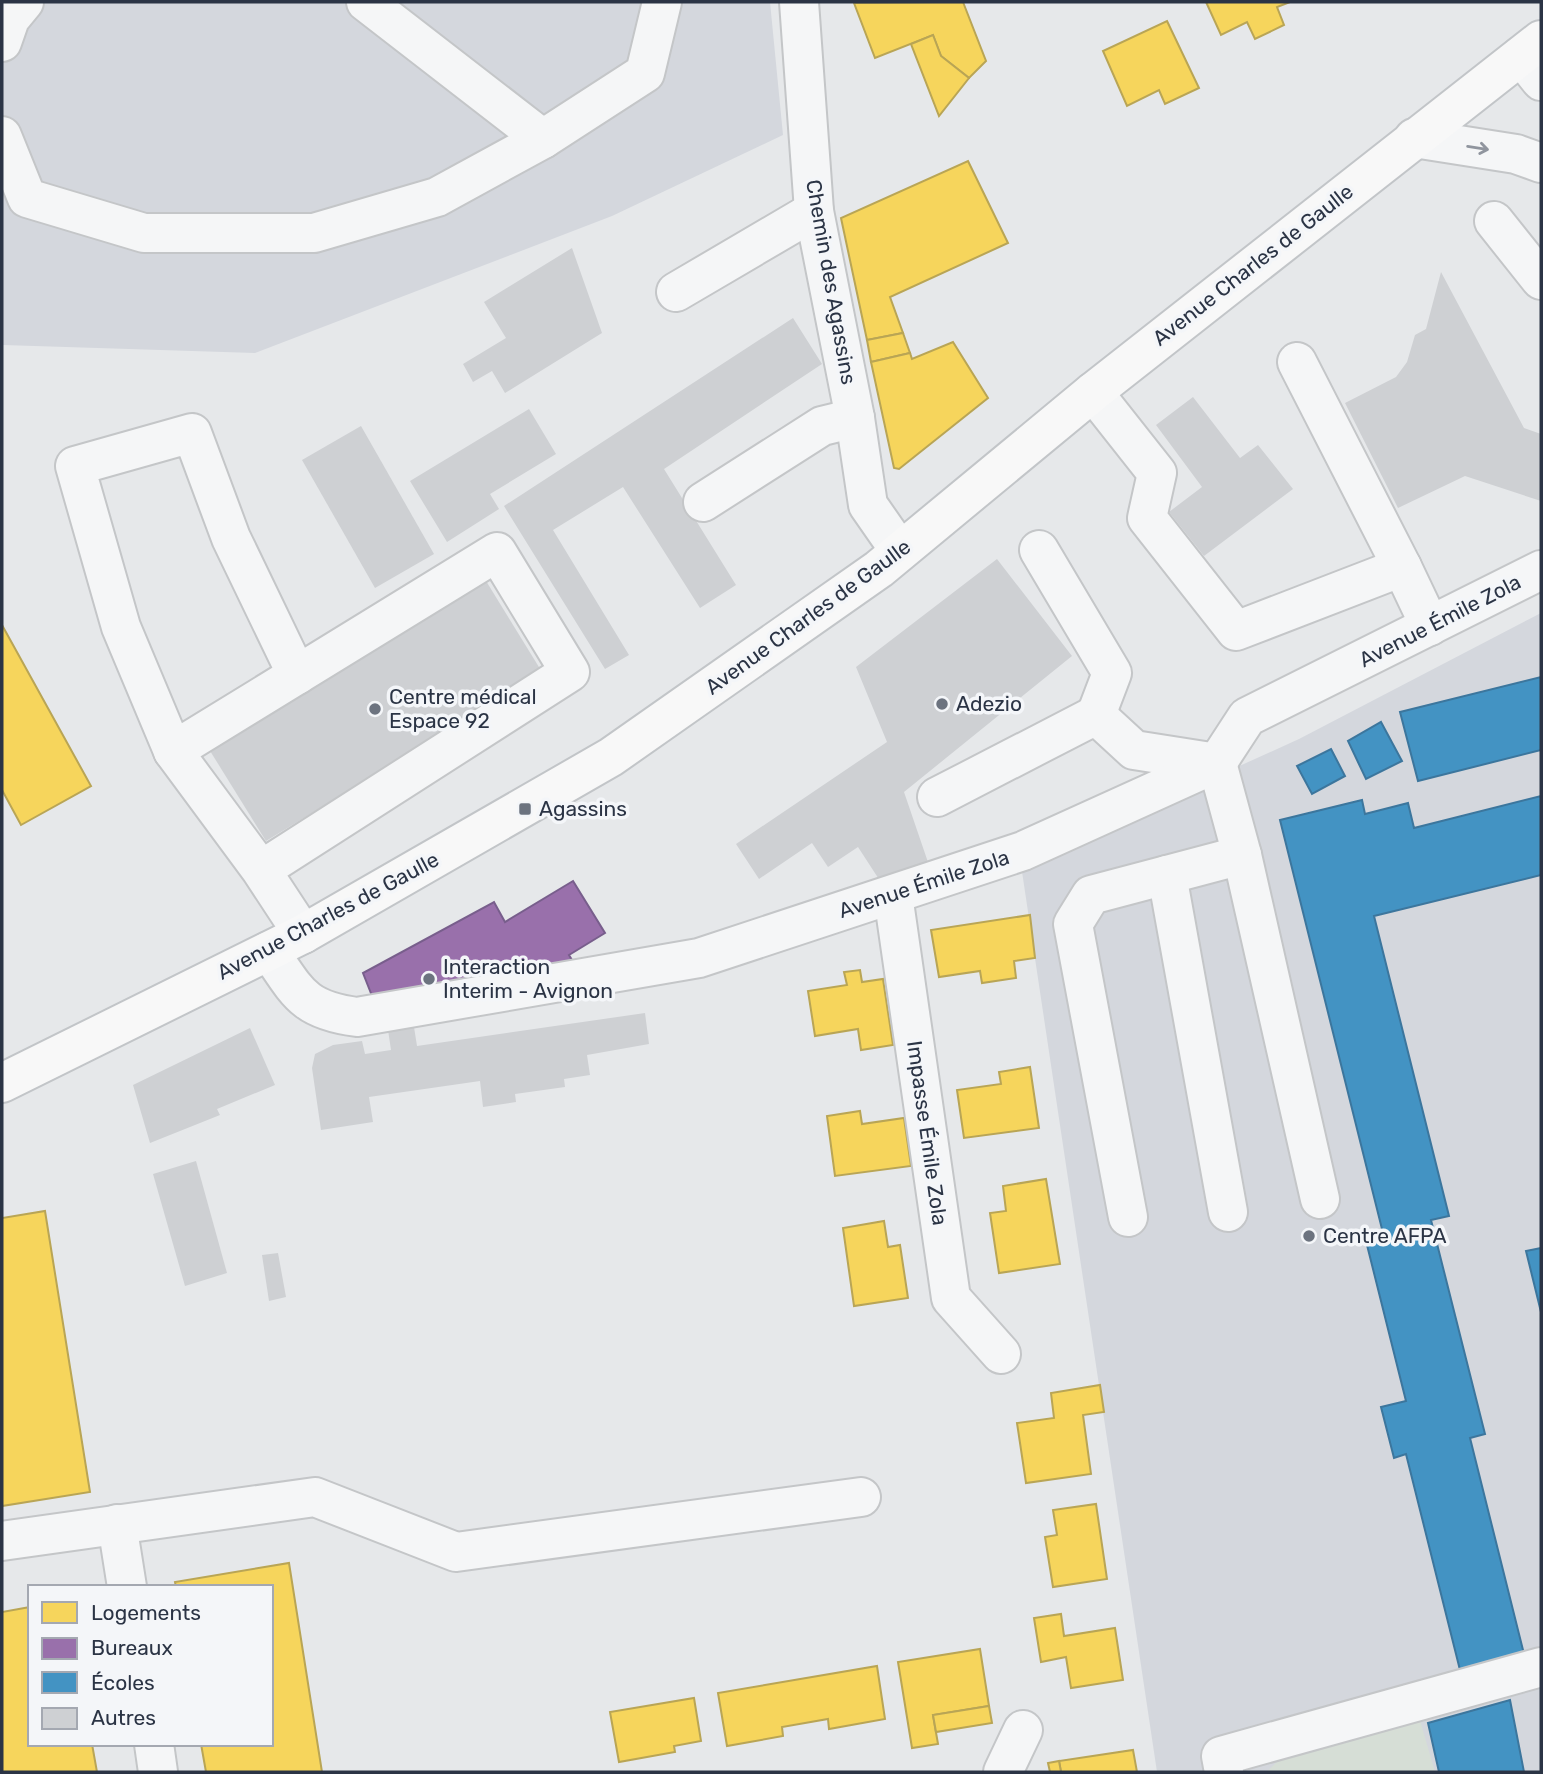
<svg xmlns="http://www.w3.org/2000/svg" width="1543" height="1774" font-family="Rubik,sans-serif">
<style>
.built{fill:#d4d7dd}
.green{fill:#d6ded6}
.homes{fill:#f6d55c;stroke:#b9a555;stroke-width:2}
.offices{fill:#9970ab;stroke:#785e8c;stroke-width:2}
.schools{fill:#4393c3;stroke:#3c769d;stroke-width:2}
.building{fill:#ced0d3}
.lines{fill:none;stroke-linecap:round;stroke-linejoin:round}
.minor-casing{stroke:#c4c6c8;stroke-width:42}
.major-casing{stroke:#c2c5c8;stroke-width:42}
.minor{stroke:#f5f6f7;stroke-width:38}
.major{stroke:#f8f8f8;stroke-width:38}
.oneway{stroke:#90959e}
.poi-dot{fill:#6c737f;stroke:#f4f6f9;stroke-width:2.5}
.labels{text-anchor:middle;stroke-width:7;stroke-linejoin:round;paint-order:stroke}
.street-label{font-size:21px;fill:#2b3445;stroke:#f4f6f9}
.poi-label{font-size:21px;fill:#2b3445;stroke:#f4f6f9;text-anchor:start}
</style>
<rect width="100%" height="100%" fill="#e6e8ea"/>
<g class="built">
<path d="M2,2H770L783,135L612,216L255,353L3,345Z"/>
<path d="M1541,613V1772H1157L1021,865L1299,739Z"/>
</g>
<path class="green" d="M1419,1717L1435,1772H1267C1298,1735 1372,1729 1419,1717Z"/>
<g class="homes">
<path d="M963,2L986,61L969,78L941,56L933,35L875,58L854,3Z"/>
<path d="M1206,2H1290L1277,7L1284,25L1255,39L1247,22L1221,35Z"/>
<path d="M1167,21L1199,88L1165,104L1159,90L1127,106L1103,51Z"/>
<path d="M933,35L941,56L969,78L939,116L911,44Z"/>
<path d="M968,161L1008,243L890,297L903,333L867,340L841,218Z"/>
<path d="M903,333L910,353L871,362L867,340Z"/>
<path d="M953,342L988,398L899,469L894,468L871,362L910,353L912,359Z"/>
<path d="M2,625L91,786L21,825L2,790Z"/>
<path d="M1030,915L1035,958L1014,961L1016,978L982,983L980,971L939,977L931,930Z"/>
<path d="M860,970L862,982L883,979L893,1045L861,1050L858,1029L815,1036L808,991L847,985L844,972Z"/>
<path d="M1030,1067L1039,1128L964,1138L957,1090L1001,1084L999,1072Z"/>
<path d="M860,1111L862,1124L904,1118L911,1166L835,1176L827,1116Z"/>
<path d="M1046,1179L1060,1264L999,1273L990,1213L1006,1211L1003,1186Z"/>
<path d="M45,1211L90,1492L2,1506V1218Z"/>
<path d="M884,1221L888,1247L900,1245L908,1298L854,1306L843,1228Z"/>
<path d="M1100,1385L1104,1412L1083,1415L1091,1474L1026,1483L1017,1423L1054,1418L1051,1393Z"/>
<path d="M1096,1504L1107,1579L1053,1587L1045,1537L1057,1535L1053,1510Z"/>
<path d="M289,1563L322,1772H206L201,1744H271V1587H176L175,1582Z"/>
<path d="M30,1607V1744H92L97,1772H2V1612Z"/>
<path d="M1061,1614L1064,1636L1115,1628L1123,1680L1071,1688L1066,1657L1041,1662L1034,1618Z"/>
<path d="M980,1649L989,1706L933,1715L938,1744L912,1748L898,1662Z"/>
<path d="M877,1666L885,1719L829,1729L828,1719L782,1727L783,1736L727,1746L718,1693Z"/>
<path d="M694,1698L701,1741L674,1746L675,1752L619,1762L610,1712Z"/>
<path d="M989,1706L992,1723L936,1732L933,1715Z"/>
<path d="M1133,1750L1137,1772H1061L1059,1761Z"/>
<path d="M1059,1761L1061,1772H1050L1048,1763Z"/>
</g>
<path class="offices" d="M573,881L605,933L569,955L578,970L374,1001L363,973L494,902L505,922Z"/>
<g class="schools">
<path d="M1541,677V750L1418,781L1400,712Z"/>
<path d="M1381,722L1402,761L1366,779L1348,741Z"/>
<path d="M1331,749L1345,776L1312,794L1297,766Z"/>
<path d="M1541,796V875L1374,916L1449,1216L1431,1220L1485,1434L1470,1438L1524,1654L1460,1670L1406,1454L1394,1458L1381,1407L1406,1401L1365,1237L1383,1233L1280,820L1362,800L1365,814L1408,803L1414,828Z"/>
<path d="M1541,1248V1312L1526,1251Z"/>
<path d="M1510,1700L1524,1772H1439L1428,1723Z"/>
</g>
<g class="building">
<path d="M572,248L602,333L505,393L492,371L473,382L463,364L506,338L484,302Z"/>
<path d="M1441,272L1524,428L1541,434V501L1465,476L1398,508L1345,403L1396,377L1407,362L1415,335L1426,329Z"/>
<path d="M793,318L822,364L664,469L736,585L700,608L623,487L553,530L629,655L605,669L504,506Z"/>
<path d="M1193,397L1240,458L1258,445L1293,489L1204,556L1169,512L1202,487L1156,425Z"/>
<path d="M529,409L556,454L490,494L499,509L447,542L410,481Z"/>
<path d="M361,426L434,554L375,588L302,460Z"/>
<path d="M997,559L1072,656L904,792L931,871L884,887L858,847L828,867L812,843L759,879L736,844L887,742L856,667Z"/>
<path d="M483,576L542,672L266,841L207,746Z"/>
<path d="M645,1013L649,1044L587,1055L590,1075L564,1079L565,1087L515,1094L516,1102L483,1107L480,1081L369,1097L373,1122L321,1130L312,1068L315,1054L333,1045L362,1041L365,1054L391,1050L388,1030L414,1027L417,1046Z"/>
<path d="M250,1028L275,1085L217,1109L220,1115L150,1143L133,1085Z"/>
<path d="M196,1161L227,1273L185,1286L153,1174Z"/>
<path d="M278,1253L286,1297L269,1301L262,1255Z"/>
</g>
<g class="lines">
<defs>
<g id="minor">
<path d="M366,2L543,139"/>
<path d="M799,2L814,211L855,418L868,505L900,551"/>
<path d="M2,42L10,19L24,2"/>
<path d="M1521,56L1541,81"/>
<path d="M2,136L27,198L144,233H314L437,197L543,139L645,73L662,2"/>
<path d="M1414,138L1516,154L1541,163"/>
<path d="M1494,221L1541,280"/>
<path d="M676,292L814,211"/>
<path d="M1297,362L1402,567"/>
<path d="M1093,392L1157,473L1147,518L1236,631L1402,567L1430,626"/>
<path d="M703,502L822,426L855,418"/>
<path d="M1039,550L1112,673L1096,715"/>
<path d="M173,751L121,627L75,466L192,433L231,538L297,675"/>
<path d="M937,797L1096,715L1134,750L1217,763L1242,855L1091,895L1073,924L1128,1217"/>
<path d="M1242,855L1320,1199"/>
<path d="M261,870L570,672L497,552L173,751L261,870L303,934"/>
<path d="M1167,875L1228,1212"/>
<path d="M893,895L951,1298L1001,1354"/>
<path d="M269,951C298,993 303,1010 357,1017L699,958L1023,851L1217,763L1247,717L1541,570"/>
<path d="M117,1524L127,1587"/>
<path d="M2,1541L315,1497L456,1552L861,1497"/>
<path d="M154,1744L158,1772"/>
<path d="M1003,1772L1023,1730"/>
<path d="M1224,1772L1221,1756L1541,1667"/>
</g>
<path id="major" d="M2,1083L303,934L611,757L879,569L1093,392L1541,40"/>
</defs>
<use href="#minor" class="minor-casing"/>
<use href="#major" class="major-casing"/>
<use href="#minor" class="minor"/>
<use href="#major" class="major"/>
</g>
<defs><path id="oneway-shaft" d="M-6 0H5M1.5-3L5.5 0L1.5 3" fill="none" stroke-width="1.6" stroke-linecap="round" stroke-linejoin="round" transform="scale(1.75)"/></defs>
<use class="oneway" href="#oneway-shaft" transform="translate(1478 148) rotate(9)"/>
<g class="poi-dot">
<circle cx="942" cy="704" r="7"/>
<circle cx="375" cy="709" r="7"/>
<rect x="518" y="802" width="14" height="14" rx="3.5"/>
<circle cx="429" cy="979" r="7"/>
<circle cx="1309" cy="1236" r="7"/>
</g>
<g class="labels">
<g class="street-label">
<text transform="translate(1253 265) rotate(-38)" y="7">Avenue Charles de Gaulle</text>
<text transform="translate(831 282) rotate(80)" y="7">Chemin des Agassins</text>
<text transform="translate(808 617) rotate(-36)" y="7">Avenue Charles de Gaulle</text>
<text transform="translate(1440 621) rotate(-27)" y="7">Avenue Émile Zola</text>
<text transform="translate(924 884) rotate(-18)" y="7">Avenue Émile Zola</text>
<text transform="translate(328 916) rotate(-28)" y="7">Avenue Charles de Gaulle</text>
<text transform="translate(927 1133) rotate(82)" y="7">Impasse Émile Zola</text>
</g>
<g class="poi-label">
<text x="389" y="704">Centre médical<tspan x="389" dy="24">Espace 92</tspan></text>
<text x="956" y="711">Adezio</text>
<text x="539" y="816">Agassins</text>
<text x="443" y="974">Interaction<tspan x="443" dy="24">Interim - Avignon</tspan></text>
<text x="1323" y="1243">Centre AFPA</text>
</g>
</g>
<rect width="1543" height="1774" fill="none" stroke="#2b3445" stroke-width="7"/>
<rect x="28" y="1585" width="245" height="161" fill="#f4f6f9" stroke="#a4a8b1" stroke-width="2"/>
<rect x="42" y="1602" width="35" height="21" fill="#f6d55c" stroke="#a4a8b1" stroke-width="2"/>
<text x="91" y="1620" font-size="21" fill="#2b3445">Logements</text>
<rect x="42" y="1638" width="35" height="21" fill="#9970ab" stroke="#a4a8b1" stroke-width="2"/>
<text x="91" y="1655" font-size="21" fill="#2b3445">Bureaux</text>
<rect x="42" y="1672" width="35" height="21" fill="#4393c3" stroke="#a4a8b1" stroke-width="2"/>
<text x="91" y="1690" font-size="21" fill="#2b3445">Écoles</text>
<rect x="42" y="1708" width="35" height="21" fill="#ced0d3" stroke="#a4a8b1" stroke-width="2"/>
<text x="91" y="1725" font-size="21" fill="#2b3445">Autres</text>
</svg>
